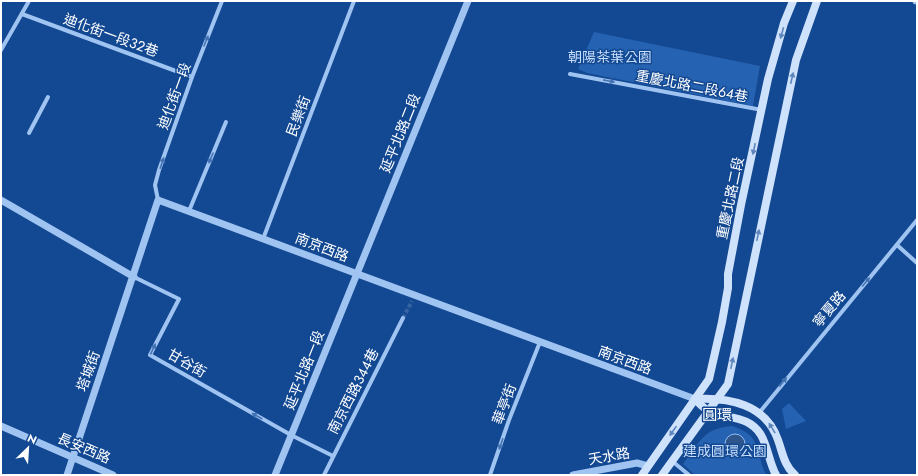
<svg xmlns="http://www.w3.org/2000/svg" width="918" height="476" font-family="Jost,'Noto Sans TC',sans-serif">
<style>
.green{fill:#2562b1}
.water{fill:#2e568d;stroke:#91bef5}
.lines{fill:none;stroke-linecap:round;stroke-linejoin:round}
.minor-tunnel{stroke:#3663a2;stroke-width:4;stroke-dasharray:4 2;stroke-linecap:butt}
.minor{stroke:#a0c4f2;stroke-width:4}
.tertiary{stroke:#a0c4f2;stroke-width:7}
.secondary{stroke:#cfe2fc;stroke-width:8}
.oneway{fill:#5e86bc}
.oneway2{fill:#4473b4}
.labels{text-anchor:middle;stroke-width:3;stroke-linejoin:round;paint-order:stroke}
.street-label{font-size:14px;fill:#fff;stroke:#134892}
.park-label{font-size:14px;fill:#c7defd;stroke:#134892}
.neighbourhood-label{font-size:15px;fill:#fff;stroke:#134892}
</style>
<rect width="100%" height="100%" fill="#134892"/>
<g class="green">
<path d="M594,32L760,66L753,106L587,73L578,69Z"/>
<path d="M789,403L806,421L786,429L782,409Z"/>
<path d="M732,426C763,436 755,451 766,475H695L683,464C699,443 703,428 732,426Z"/>
</g>
<circle class="water" cx="735" cy="444" r="10"/>
<g class="lines">
<path class="minor-tunnel" d="M403,318L412,301"/>
<g class="minor">
<path d="M22,14L192,77"/>
<path d="M1,50L29,1"/>
<path d="M570,74L762,110"/>
<path d="M29,133L48,97"/>
<path d="M158,200L155,185L159,170L192,77L222,1"/>
<path d="M189,211L226,122"/>
<path d="M263,239L354,1"/>
<path d="M897,245L917,263"/>
<path d="M134,277L179,299L150,355L291,435L333,456"/>
<path d="M759,413L917,220"/>
<path d="M672,461L689,475"/>
<path d="M324,475L403,318"/>
<path d="M490,475L509,420L540,342"/>
</g>
<g class="tertiary">
<path d="M916,1H917"/>
<path d="M1,200L134,277"/>
<path d="M1,426L113,475"/>
<path d="M67,475L158,200L695,399"/>
<path d="M275,475L468,1"/>
<path d="M573,475L637,463L648,466"/>
</g>
<g class="secondary">
<path d="M695,399C728,397 766,404 778,440C783,454 784,465 795,475"/>
<path d="M695,399C699,403 704,409 709,411C727,419 749,415 761,435C768,447 769,462 776,475"/>
<path d="M642,475L709,379L722,322L728,288V274L741,205L768,79L784,23L793,1"/>
<path d="M662,475L728,384L796,60L817,1"/>
</g>
</g>
<defs><path id="oneway-solid" d="M-6-.8H1V-3.2L6.5 0L1 3.2V.8H-6Z"/></defs>
<g class="oneway">
<use href="#oneway-solid" transform="translate(782 33) rotate(105)"/>
<use href="#oneway-solid" transform="translate(792 78) rotate(-77)"/>
<use href="#oneway-solid" transform="translate(754 149) rotate(102)"/>
<use href="#oneway-solid" transform="translate(758 235) rotate(-78)"/>
<use href="#oneway-solid" transform="translate(732 363) rotate(-78)"/>
<use href="#oneway-solid" transform="translate(772 428) rotate(-122)"/>
<use href="#oneway-solid" transform="translate(673 431) rotate(125)"/>
</g>
<g class="oneway2">
<use href="#oneway-solid" transform="translate(206 41) rotate(-68)"/>
<use href="#oneway-solid" transform="translate(609 81) rotate(11)"/>
<use href="#oneway-solid" transform="translate(211 158) rotate(113)"/>
<use href="#oneway-solid" transform="translate(162 163) rotate(-71)"/>
<use href="#oneway-solid" transform="translate(866 282) rotate(-50)"/>
<use href="#oneway-solid" transform="translate(153 349) rotate(-65)"/>
<use href="#oneway-solid" transform="translate(783 382) rotate(-51)"/>
<use href="#oneway-solid" transform="translate(257 416) rotate(-150)"/>
<use href="#oneway-solid" transform="translate(501 444) rotate(109)"/>
</g>
<g class="labels">
<g class="street-label">
<text transform="translate(111 35) rotate(20)" y="5">迪化街一段32巷</text>
<text transform="translate(692 86) rotate(11)" y="5">重慶北路二段64巷</text>
<text transform="translate(174 96) rotate(-70)" y="5">迪化街一段</text>
<text transform="translate(298 116) rotate(-69)" y="5">民樂街</text>
<text transform="translate(400 133) rotate(-68)" y="5">延平北路二段</text>
<text transform="translate(730 198) rotate(-78)" y="5">重慶北路二段</text>
<text transform="translate(322 247) rotate(21)" y="5">南京西路</text>
<text transform="translate(829 309) rotate(-50)" y="5">寧夏路</text>
<text transform="translate(625 360) rotate(20)" y="5">南京西路</text>
<text transform="translate(187 363) rotate(30)" y="5">甘谷街</text>
<text transform="translate(304 370) rotate(-68)" y="5">延平北路一段</text>
<text transform="translate(88 371) rotate(-70)" y="5">塔城街</text>
<text transform="translate(353 391) rotate(-63)" y="5">南京西路344巷</text>
<text transform="translate(504 404) rotate(-69)" y="5">華亭街</text>
<text transform="translate(84 448) rotate(23)" y="5">長安西路</text>
<text transform="translate(609 456) rotate(-10)" y="5">天水路</text>
</g>
<g class="park-label">
<text x="610" y="62">朝陽茶葉公園</text>
<text x="725" y="456">建成圓環公園</text>
</g>
<g class="neighbourhood-label">
<text x="717" y="420">圓環</text>
</g>
</g>
<rect width="918" height="476" fill="none" stroke="#ffffff" stroke-width="4"/>
<g transform="translate(28 448) rotate(25)" stroke="#134892" stroke-width="3" paint-order="stroke">
<path d="M0-3L7 15L0 10L-7 15Z" fill="#ffffff"/>
<text y="-6" font-size="11" font-weight="bold" text-anchor="middle" fill="#ffffff">N</text>
</g>
</svg>
